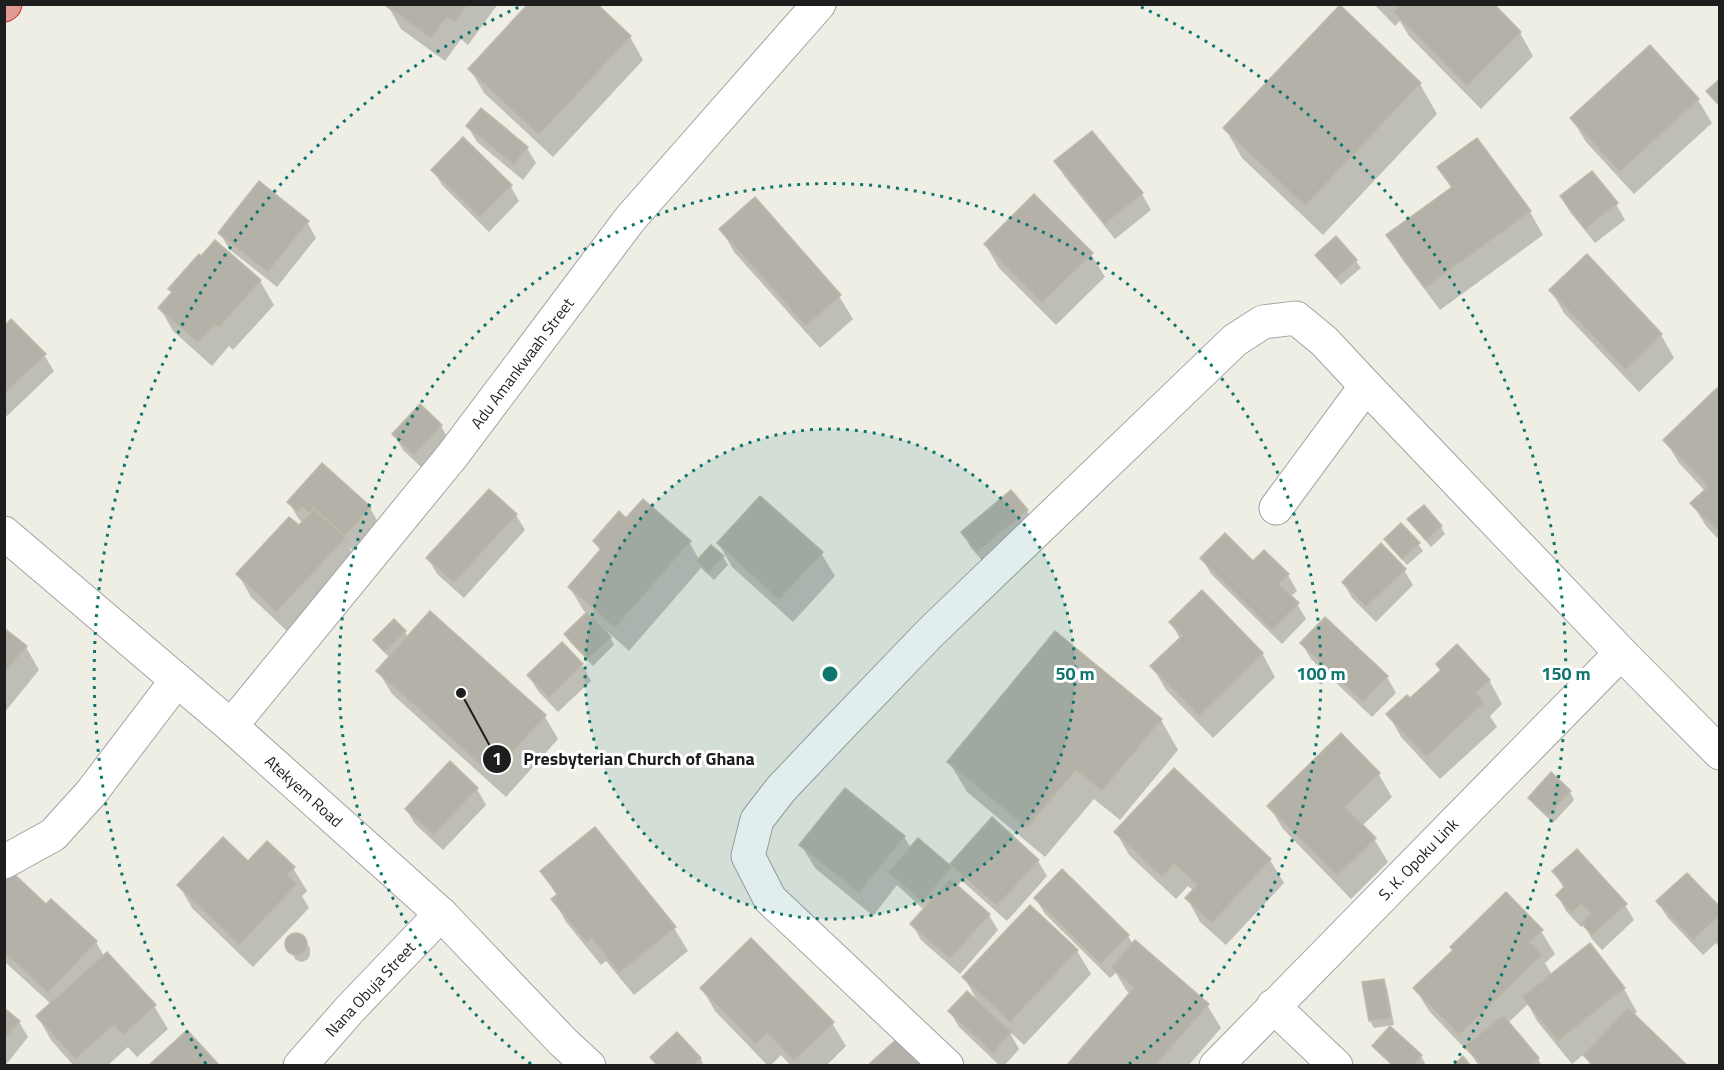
<svg xmlns="http://www.w3.org/2000/svg" width="1724" height="1070" font-family="'Titillium Web',sans-serif">
<style>
.shadow{fill:#0003}
.building{fill:#b3b1a8;stroke:#bfb9a8;stroke-width:1.5}
.lines{fill:none;stroke-linecap:round;stroke-linejoin:round}
.street-casing{stroke:#a2a2a2;stroke-width:35}
.highway-casing{stroke:#cd3136;stroke-width:35}
.street{stroke:#fff;stroke-width:33}
.highway{stroke:#e09c92;stroke-width:33}
.ring{fill:none;stroke:#0f766e;stroke-width:3;stroke-dasharray:3 6}
.labels{text-anchor:middle;stroke-width:6;stroke-linejoin:round;paint-order:stroke}
.street-label{font-size:16px;fill:#1e1e1e;stroke:#fff}
.centre{fill:#0f766e;stroke:#fff;stroke-width:3}
.ring-label{font-size:18px;text-anchor:middle;font-weight:bold;fill:#0f766e;stroke:#fff;stroke-width:6;stroke-linejoin:round;paint-order:stroke}
.leader{fill:none;stroke:#1e1e1e;stroke-width:2}
.callout-dot{fill:#1e1e1e;stroke:#fff;stroke-width:2}
.mark-label{font-size:18px;text-anchor:middle;font-weight:bold;fill:#fff}
.callout-label{font-size:18px;text-anchor:middle;font-weight:bold;fill:#1e1e1e;stroke:#fff;stroke-width:6;stroke-linejoin:round;paint-order:stroke}
</style>
<rect width="100%" height="100%" fill="#eeeee5"/>
<g class="shadow">
<path d="M389,4H498L468,45L461,39L445,61L401,29L388,6Z"/>
<path d="M1374,4H1491L1520,33L1533,56L1481,109L1409,36L1400,21L1395,26Z"/>
<path d="M1340,8L1420,84L1437,114L1323,235L1242,158L1225,128Z"/>
<path d="M630,37L643,60L553,157L484,93L470,69Z"/>
<path d="M1650,47L1698,100L1712,123L1634,194L1586,142L1572,119Z"/>
<path d="M468,127L527,148L536,163L523,180L477,142Z"/>
<path d="M1092,133L1142,194L1151,210L1115,239L1065,177L1056,162Z"/>
<path d="M1439,167L1530,212L1543,235L1440,310L1402,259L1388,236L1452,189Z"/>
<path d="M433,170L510,185L519,201L489,232L442,185Z"/>
<path d="M1561,197L1616,204L1625,220L1595,243L1570,212Z"/>
<path d="M307,222L316,238L277,287L229,249L220,233Z"/>
<path d="M721,229L839,296L853,319L820,348L734,252Z"/>
<path d="M215,242L260,281L274,305L233,350L229,346L212,366L173,331L160,308L172,293L170,289Z"/>
<path d="M985,244L1091,254L1105,277L1056,325L999,268Z"/>
<path d="M1317,255L1356,261L1361,268L1341,285L1321,262Z"/>
<path d="M1551,290L1661,335L1674,358L1639,392L1564,313Z"/>
<path d="M4,328L44,355L54,371L7,416L4,414Z"/>
<path d="M1720,393V541L1706,526L1692,503L1705,491L1679,463L1665,440Z"/>
<path d="M441,426L450,442L423,469L403,450L394,434Z"/>
<path d="M322,465L370,508L379,524L354,551L349,547L358,562L290,634L251,597L238,574L303,523L298,518L289,502Z"/>
<path d="M1424,507L1441,527L1445,534L1431,547L1414,527L1409,520Z"/>
<path d="M1027,511L1036,526L987,566L971,548L962,532Z"/>
<path d="M516,515L525,530L464,598L437,574L428,558Z"/>
<path d="M627,520L689,542L699,559L711,547L723,557L728,565L714,580L701,568L629,651L607,631L614,645L593,666L570,642L566,635L587,614L584,611L570,588L601,552L595,541Z"/>
<path d="M1386,540L1418,544L1423,551L1407,565L1390,547Z"/>
<path d="M719,544L821,553L835,576L793,622L732,567Z"/>
<path d="M1202,558L1253,563L1288,575L1297,591L1290,597L1297,604L1306,619L1282,644L1211,574Z"/>
<path d="M1404,570L1413,585L1376,622L1352,598L1343,582Z"/>
<path d="M1171,622L1262,653L1275,677L1213,738L1166,690L1152,666L1180,639Z"/>
<path d="M4,630L26,647L39,670L4,713Z"/>
<path d="M405,632L408,638L544,715L558,739L506,797L392,694L378,671L390,658L379,647L375,640Z"/>
<path d="M562,644L582,665L591,681L558,712L538,691L529,676Z"/>
<path d="M1302,644L1387,677L1396,693L1372,717L1311,659Z"/>
<path d="M1489,680L1502,704L1490,716L1497,727L1440,779L1401,737L1388,714L1410,701Z"/>
<path d="M1161,720L1178,750L1120,820L1094,799L1045,857L967,792L949,762Z"/>
<path d="M450,763L477,789L486,805L443,850L415,824L406,809Z"/>
<path d="M1174,770L1270,860L1284,883L1226,945L1200,922L1187,898L1194,891L1188,886L1176,899L1129,855L1116,832Z"/>
<path d="M1378,773L1392,797L1362,826L1374,839L1388,862L1351,899L1283,829L1269,806Z"/>
<path d="M1551,774L1570,792L1574,800L1553,823L1534,805L1530,798Z"/>
<path d="M992,819L1038,861L1047,876L1007,921L962,881L957,887L989,915L998,930L960,974L921,940L912,924L924,910L897,885L873,916L815,868L801,845L904,837L911,848L950,867Z"/>
<path d="M248,864L293,868L307,891L302,896L309,908L253,967L192,908L179,885Z"/>
<path d="M1554,871L1625,905L1634,920L1602,950L1592,939L1584,925L1581,927L1566,911L1557,895L1564,889Z"/>
<path d="M542,872L674,928L688,951L634,995L606,961L601,965L566,922L553,899L557,896Z"/>
<path d="M4,882L46,906L96,942L104,956L154,1006L168,1029L137,1057L128,1047L107,1066H74L51,1040L38,1017L51,1004L4,961Z"/>
<path d="M1036,899L1128,936L1133,944L1207,1005L1221,1028L1188,1066H1068L1130,994L1126,990L1116,973L1110,978L1045,914Z"/>
<path d="M1658,902L1720,909V948L1716,943L1703,955L1667,917Z"/>
<path d="M1030,907L1077,951L1091,974L1024,1045L1009,1031L1019,1049L1004,1066H1000L959,1027L950,1012L979,1004L964,977Z"/>
<path d="M1541,931L1555,954L1545,963L1552,975L1624,989L1637,1012L1633,1015L1685,1066H1591L1584,1054L1572,1064L1537,1021L1528,1004L1508,1023L1538,1059L1542,1066H1479L1473,1057L1429,1011L1415,988Z"/>
<path d="M295,934L301,936L310,948V955L308,959L302,962L296,960L288,948L287,941L290,937Z"/>
<path d="M1383,980L1387,988L1394,1025L1374,1028L1370,1021L1364,983Z"/>
<path d="M702,988L832,1023L846,1046L826,1066H791L781,1055L770,1066H768L715,1011Z"/>
<path d="M4,1010L19,1022L28,1037L5,1066Z"/>
<path d="M1374,1046L1421,1056L1425,1063L1423,1066H1392L1379,1053Z"/>
<path d="M652,1057L700,1058L704,1066H657Z"/>
</g>
<g class="building">
<path d="M387,4H468L455,22L447,17L431,38L386,6Z"/>
<path d="M528,4H597L631,36L539,135L468,69Z"/>
<path d="M1401,4H1494L1521,32L1467,86L1393,12Z"/>
<path d="M1340,5L1421,83L1305,206L1223,128Z"/>
<path d="M1650,45L1699,99L1620,172L1570,118Z"/>
<path d="M1720,79V106L1706,91Z"/>
<path d="M481,108L528,147L514,165L466,126Z"/>
<path d="M1092,131L1143,193L1105,224L1054,161Z"/>
<path d="M463,137L512,185L480,217L431,170Z"/>
<path d="M1477,138L1531,211L1425,288L1386,235L1452,187L1437,167Z"/>
<path d="M1592,171L1618,203L1585,229L1560,196Z"/>
<path d="M259,181L309,221L268,272L218,233Z"/>
<path d="M1034,194L1093,253L1042,303L984,244Z"/>
<path d="M755,197L841,295L806,326L719,229Z"/>
<path d="M1336,236L1357,260L1336,278L1315,255Z"/>
<path d="M215,240L261,280L219,328L215,324L198,343L158,308L172,292L168,289L199,254L201,256Z"/>
<path d="M1587,254L1662,334L1625,370L1549,290Z"/>
<path d="M11,319L46,354L4,394V326Z"/>
<path d="M1717,388L1720,391V526L1716,530L1690,503L1708,487L1663,440Z"/>
<path d="M420,404L442,425L414,455L392,434Z"/>
<path d="M322,463L371,507L345,536L314,508L309,513L302,507L298,512L287,502Z"/>
<path d="M489,489L517,514L454,583L426,558Z"/>
<path d="M1011,490L1028,510L977,552L961,532Z"/>
<path d="M760,496L823,552L779,600L717,543Z"/>
<path d="M643,499L691,541L615,628L568,587L601,549L593,541L619,511L626,518Z"/>
<path d="M1424,505L1442,526L1426,540L1407,519Z"/>
<path d="M314,509L346,538L276,612L236,574L289,517L299,525Z"/>
<path d="M1401,523L1420,543L1402,559L1384,539Z"/>
<path d="M1225,533L1253,561L1264,550L1289,574L1279,584L1299,603L1272,630L1200,558Z"/>
<path d="M1381,543L1406,569L1366,607L1342,582Z"/>
<path d="M711,545L724,556L709,573L696,561Z"/>
<path d="M1202,590L1263,653L1199,716L1150,666L1182,636L1169,622Z"/>
<path d="M430,611L546,715L492,775L376,671Z"/>
<path d="M587,612L611,637L588,659L564,634Z"/>
<path d="M1325,617L1388,676L1363,702L1300,643Z"/>
<path d="M394,619L406,631L385,652L373,640Z"/>
<path d="M4,628L27,646L4,673Z"/>
<path d="M1055,631L1162,719L1102,791L1076,770L1027,828L947,762Z"/>
<path d="M562,642L583,664L549,698L527,675Z"/>
<path d="M1457,644L1490,680L1476,693L1484,703L1426,757L1386,714L1407,695L1410,698L1441,670L1436,664Z"/>
<path d="M1341,733L1380,773L1345,807L1376,838L1337,876L1267,806Z"/>
<path d="M450,761L478,788L433,835L405,809Z"/>
<path d="M1174,768L1271,859L1212,923L1185,898L1197,885L1174,864L1162,877L1114,832Z"/>
<path d="M1551,772L1571,791L1548,816L1528,798Z"/>
<path d="M845,788L905,836L859,893L799,845Z"/>
<path d="M992,817L1039,860L997,906L950,864Z"/>
<path d="M595,827L676,927L619,973L592,938L587,943L551,899L558,894L540,871Z"/>
<path d="M223,837L248,861L267,841L295,867L287,875L297,884L239,945L177,885Z"/>
<path d="M918,838L952,867L922,902L888,872Z"/>
<path d="M1577,849L1627,904L1592,935L1581,923L1591,914L1581,904L1572,913L1556,895L1565,886L1552,871Z"/>
<path d="M1062,869L1129,935L1101,964L1034,898Z"/>
<path d="M12,872L46,904L51,899L97,941L48,993L4,952V880Z"/>
<path d="M1687,873L1720,907V915L1693,940L1656,901Z"/>
<path d="M950,879L990,914L950,959L910,924Z"/>
<path d="M1506,892L1543,930L1530,942L1542,955L1459,1035L1413,988L1453,950L1450,947Z"/>
<path d="M1030,905L1078,950L1010,1022L962,977Z"/>
<circle cx="296" cy="944" r="11"/>
<path d="M751,938L834,1022L794,1061L767,1033L755,1044L700,988Z"/>
<path d="M1135,940L1209,1004L1155,1066H1066L1134,988L1111,967Z"/>
<path d="M1590,943L1625,988L1558,1041L1522,997Z"/>
<path d="M107,952L156,1005L123,1035L114,1025L75,1059L36,1016Z"/>
<path d="M1384,979L1391,1018L1369,1021L1362,982Z"/>
<path d="M967,991L1011,1032L993,1053L948,1011Z"/>
<path d="M4,1008L20,1021L4,1040Z"/>
<path d="M1628,1008L1688,1066H1594L1583,1055Z"/>
<path d="M1503,1015L1539,1058L1530,1066H1482L1465,1046Z"/>
<path d="M1390,1026L1422,1055L1413,1066H1394L1372,1046Z"/>
<path d="M187,1030L220,1066H148Z"/>
<path d="M677,1032L701,1058L693,1066H658L650,1057Z"/>
<path d="M899,1037L925,1066H867Z"/>
<path d="M1463,1056L1471,1066H1453Z"/>
</g>
<g class="lines">
<defs>
<g id="street">
<path d="M1276,508L1366,386"/>
<path d="M4,533L231,726L441,914L563,1042L589,1066"/>
<path d="M231,726L452,456L630,219L819,4"/>
<path d="M4,862L53,835L91,793L177,680"/>
<path d="M1273,1006L1336,1066"/>
<path d="M300,1066L350,1009L441,914"/>
<path d="M947,1066L770,899L748,856L757,820L781,789L833,734L930,633L1235,340L1263,322L1296,318L1324,341L1366,386L1621,653L1720,753"/>
<path d="M1216,1066L1621,653"/>
</g>
<path id="highway" d="M4,5L5,4"/>
</defs>
<use href="#street" class="street-casing"/>
<use href="#highway" class="highway-casing"/>
<use href="#street" class="street"/>
<use href="#highway" class="highway"/>
</g>
<circle cx="830" cy="674" r="245" fill="#0f766e" fill-opacity=".12"/>
<g class="ring">
<circle cx="830" cy="674" r="245"/>
<path d="M531 1064A491 491 0 1 1 1129 1064"/>
<path d="M206 1064A736 736 0 0 1 519 7M1141 7A736 736 0 0 1 1454 1064"/>
</g>
<g class="labels">
<g class="street-label">
<text transform="translate(522 363) rotate(-53)" y="6">Adu Amankwaah Street</text>
<text transform="translate(304 791) rotate(42)" y="6">Atekyem Road</text>
<text transform="translate(1418 859) rotate(-46)" y="6">S. K. Opoku Link</text>
<text transform="translate(370 989) rotate(-47)" y="6">Nana Obuja Street</text>
</g>
</g>
<circle cx="830" cy="674" r="9" class="centre"/>
<g class="ring-label">
<text x="1075" y="680">50 m</text>
<text x="1321" y="680">100 m</text>
<text x="1566" y="680">150 m</text>
</g>
<path class="leader" d="M461 693L497 759"/>
<g class="callout-dot">
<circle cx="461" cy="693" r="6"/>
<circle cx="497" cy="759" r="15"/>
</g>
<g class="mark-label">
<text x="497" y="765">1</text>
</g>
<g class="callout-label">
<text x="639" y="765">Presbyterian Church of Ghana</text>
</g>
<rect width="1724" height="1070" fill="none" stroke="#1e1e1e" stroke-width="12"/>
</svg>
